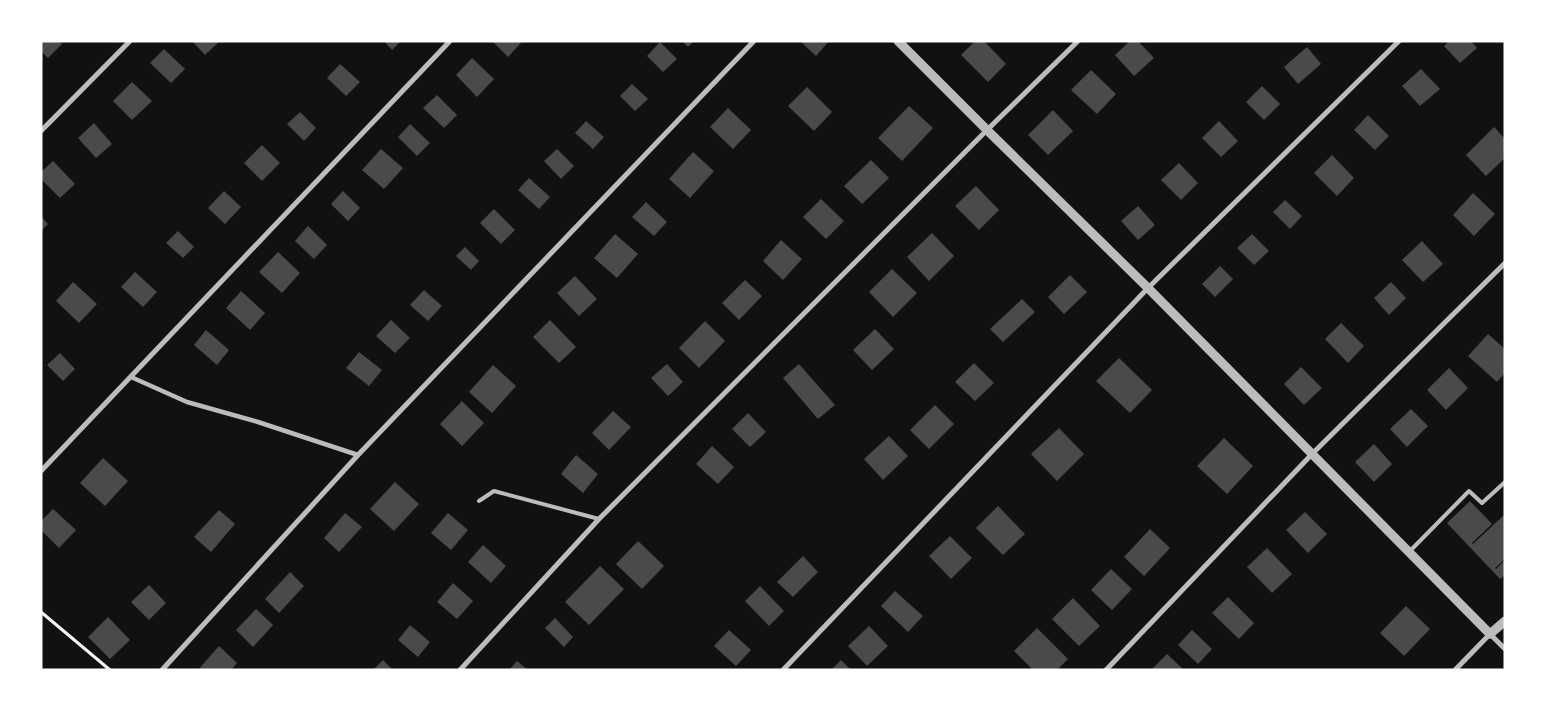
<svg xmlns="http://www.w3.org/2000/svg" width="1546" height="711" font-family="Arial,sans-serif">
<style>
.building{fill:#4a4a4a}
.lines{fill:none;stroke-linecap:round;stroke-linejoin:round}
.path{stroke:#f5f5f5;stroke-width:3}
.service{stroke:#bcbcbc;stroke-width:4}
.pedestrian{stroke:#bcbcbc;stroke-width:4.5}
.minor{stroke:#bcbcbc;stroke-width:5}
.tertiary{stroke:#bcbcbc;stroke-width:9}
</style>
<rect width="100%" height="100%" fill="#111"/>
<g class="building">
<path d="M41,41H59L62,44L48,58L41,51Z"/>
<path d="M192,41H220L205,55Z"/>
<path d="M384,41H401L392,50Z"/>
<path d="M492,41H519L521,43L508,57Z"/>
<path d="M682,41H694L688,47Z"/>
<path d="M800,41H829L816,56Z"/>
<path d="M975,41H984L1006,64L988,82L961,55Z"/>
<path d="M1130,41H1138L1154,58L1134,76L1115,55Z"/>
<path d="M1449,41H1471L1477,48L1460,63L1444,46Z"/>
<path d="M660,42L677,59L663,72L647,56Z"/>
<path d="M1307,47L1321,64L1298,84L1284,67Z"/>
<path d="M164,49L185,69L171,83L150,63Z"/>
<path d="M472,58L494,79L477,97L456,75Z"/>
<path d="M340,64L360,82L346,96L327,78Z"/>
<path d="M1421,69L1440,89L1420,106L1402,86Z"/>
<path d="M1091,70L1116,94L1097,114L1071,90Z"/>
<path d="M132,82L152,101L132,120L113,101Z"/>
<path d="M632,84L648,99L635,111L620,96Z"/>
<path d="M1262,86L1280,104L1264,120L1246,102Z"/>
<path d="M807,87L832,112L814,131L788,106Z"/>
<path d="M437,95L457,115L444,128L423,108Z"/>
<path d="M909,106L933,128L902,161L878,138Z"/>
<path d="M728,108L751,130L733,149L710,127Z"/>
<path d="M1053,110L1073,131L1048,155L1028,135Z"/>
<path d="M300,112L316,128L304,141L287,124Z"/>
<path d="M1368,115L1389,136L1375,150L1354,130Z"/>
<path d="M586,121L604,137L593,149L575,133Z"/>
<path d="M1219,121L1238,141L1221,157L1202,138Z"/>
<path d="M94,123L112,144L96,158L78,138Z"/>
<path d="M410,124L430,143L417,156L398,137Z"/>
<path d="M1494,127L1505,139V158L1486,176L1466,155Z"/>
<path d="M262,145L280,163L262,181L244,163Z"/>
<path d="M381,149L403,168L384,189L362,170Z"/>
<path d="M557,149L574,166L561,179L544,161Z"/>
<path d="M693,152L714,171L690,198L669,179Z"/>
<path d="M1332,155L1354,178L1337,196L1314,173Z"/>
<path d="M871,160L889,178L862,204L844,186Z"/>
<path d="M53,161L75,184L60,198L41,179V172Z"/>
<path d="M1179,163L1198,183L1181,200L1161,180Z"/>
<path d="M529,178L550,197L539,209L518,190Z"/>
<path d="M976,186L999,210L979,230L955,206Z"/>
<path d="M224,191L241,207L225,224L208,208Z"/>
<path d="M343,191L360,208L348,221L331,204Z"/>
<path d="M1473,193L1495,214L1474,236L1453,215Z"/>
<path d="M821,199L844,221L826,239L803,217Z"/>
<path d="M1285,200L1302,216L1290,229L1273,212Z"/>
<path d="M646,202L667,222L654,236L632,217Z"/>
<path d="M1138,206L1155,225L1138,240L1121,221Z"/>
<path d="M494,209L515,230L501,244L480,223Z"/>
<path d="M41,216L48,224L41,231Z"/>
<path d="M308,226L327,245L314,259L295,241Z"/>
<path d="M178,231L194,247L183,258L166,243Z"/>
<path d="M932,233L954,256L929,281L907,257Z"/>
<path d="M615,234L638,254L617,278L594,258Z"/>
<path d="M1252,234L1269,251L1254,265L1237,248Z"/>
<path d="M781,240L802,259L783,280L763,261Z"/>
<path d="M1422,241L1443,264L1423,282L1402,260Z"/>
<path d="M465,247L479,261L471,270L456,256Z"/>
<path d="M278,252L300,273L282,293L259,272Z"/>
<path d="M1220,266L1233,279L1215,297L1202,284Z"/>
<path d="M892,269L917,293L893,317L869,292Z"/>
<path d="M135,272L157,292L143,307L121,287Z"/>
<path d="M1070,275L1087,292L1064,314L1048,297Z"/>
<path d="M575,276L597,299L579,316L557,293Z"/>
<path d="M745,280L762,296L739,320L722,303Z"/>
<path d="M73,282L97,304L79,323L56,301Z"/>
<path d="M1391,282L1406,298L1389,315L1374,298Z"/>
<path d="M424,290L442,306L428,321L410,305Z"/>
<path d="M241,291L265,313L250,330L226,308Z"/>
<path d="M1022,299L1035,312L1003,342L990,329Z"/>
<path d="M391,320L410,338L395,353L376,336Z"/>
<path d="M550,320L576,347L559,363L533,337Z"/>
<path d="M705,321L725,341L699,368L679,348Z"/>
<path d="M1341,323L1364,346L1348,363L1325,339Z"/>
<path d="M875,329L894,349L872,370L853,350Z"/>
<path d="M206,330L229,350L217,365L194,345Z"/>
<path d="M1488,334L1505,349V373L1497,382L1468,356Z"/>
<path d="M359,352L382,370L369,386L346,368Z"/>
<path d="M60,353L75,369L63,381L47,365Z"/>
<path d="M1119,358L1152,390L1130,413L1096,381Z"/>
<path d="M974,363L994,383L975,401L955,382Z"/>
<path d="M667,364L683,382L668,396L651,378Z"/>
<path d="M799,364L835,405L818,419L783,378Z"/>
<path d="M493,365L516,386L492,413L469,392Z"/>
<path d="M1301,367L1322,388L1304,405L1284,384Z"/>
<path d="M1449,368L1468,388L1446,410L1427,390Z"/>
<path d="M462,401L484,423L462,446L440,424Z"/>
<path d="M935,405L954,424L929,449L910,430Z"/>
<path d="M1411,409L1428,426L1407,447L1390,429Z"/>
<path d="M613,411L631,427L609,450L592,433Z"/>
<path d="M748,413L766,432L750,447L732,429Z"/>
<path d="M1059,428L1084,454L1057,481L1031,454Z"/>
<path d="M889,436L908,456L883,480L864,459Z"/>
<path d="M1224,438L1253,466L1227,494L1197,466Z"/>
<path d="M1374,444L1392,464L1374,482L1355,462Z"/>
<path d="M712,446L734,467L718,484L696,464Z"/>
<path d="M576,455L598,474L583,493L561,474Z"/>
<path d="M103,458L128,481L105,506L80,483Z"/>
<path d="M395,482L419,504L394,531L370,509Z"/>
<path d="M1470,501L1492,524L1472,543L1473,544L1505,514V559L1495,568L1496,569L1505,560V575L1500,579L1447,523Z"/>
<path d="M998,506L1025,534L1003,555L976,528Z"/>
<path d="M53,509L76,530L59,548L41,530V521Z"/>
<path d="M219,510L235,524L211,552L194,537Z"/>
<path d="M1305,512L1327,534L1308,553L1286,530Z"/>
<path d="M345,513L362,527L339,552L324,538Z"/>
<path d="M448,513L468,530L451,550L431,533Z"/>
<path d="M1150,529L1170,548L1144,576L1124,557Z"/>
<path d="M950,536L972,558L951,579L929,556Z"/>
<path d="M638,541L664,566L642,589L616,564Z"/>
<path d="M483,545L506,566L491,583L468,562Z"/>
<path d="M1267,548L1292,574L1272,593L1247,567Z"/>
<path d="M803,556L818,572L793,597L777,582Z"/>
<path d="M600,566L624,589L589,625L565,602Z"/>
<path d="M1111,569L1132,589L1112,610L1091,590Z"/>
<path d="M290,572L304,586L279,613L265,599Z"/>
<path d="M453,583L473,601L457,619L437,602Z"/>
<path d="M149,585L166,603L149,620L131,602Z"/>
<path d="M760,586L784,611L769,626L745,601Z"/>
<path d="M895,591L923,616L908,632L881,606Z"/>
<path d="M1228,597L1254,623L1239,639L1212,613Z"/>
<path d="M1073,598L1100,626L1079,646L1052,619Z"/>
<path d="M1406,606L1430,629L1404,656L1380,633Z"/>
<path d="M256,609L273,625L253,647L236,630Z"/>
<path d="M108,617L130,640L110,659L88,637Z"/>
<path d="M555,618L573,637L564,647L545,628Z"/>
<path d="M410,625L430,642L418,657L398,640Z"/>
<path d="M869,626L888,646L867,666L848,646Z"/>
<path d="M1037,628L1068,659L1057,670H1033L1014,651Z"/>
<path d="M729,630L751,650L736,666L714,646Z"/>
<path d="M1192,630L1212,649L1198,664L1178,645Z"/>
<path d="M219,646L237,663L231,670H200L199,669Z"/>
<path d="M1167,654L1184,670H1151Z"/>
<path d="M383,660L393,670H373Z"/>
<path d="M841,660L851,670H831Z"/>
<path d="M517,661L528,670H509Z"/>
</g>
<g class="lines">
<path class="path" d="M41,612L110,670"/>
<g class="service">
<path d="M479,501L494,491L599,519"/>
<path d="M1409,552L1469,491L1482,503L1505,482"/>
</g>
<path class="pedestrian" d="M131,377L187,402L258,422L358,455"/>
<g class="minor">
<path d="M41,131L130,41"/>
<path d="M41,471L450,41"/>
<path d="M162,670L358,455L754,41"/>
<path d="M460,670L599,519L987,130L1078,41"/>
<path d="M783,670L1148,288L1399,41"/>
<path d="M1106,670L1313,453L1505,263"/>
<path d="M1455,670L1490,634L1505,649"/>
</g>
<path class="tertiary" d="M898,41L987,130L1148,288L1490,634L1505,621"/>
</g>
<rect width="1546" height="711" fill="none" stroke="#ffffff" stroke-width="85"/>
</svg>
